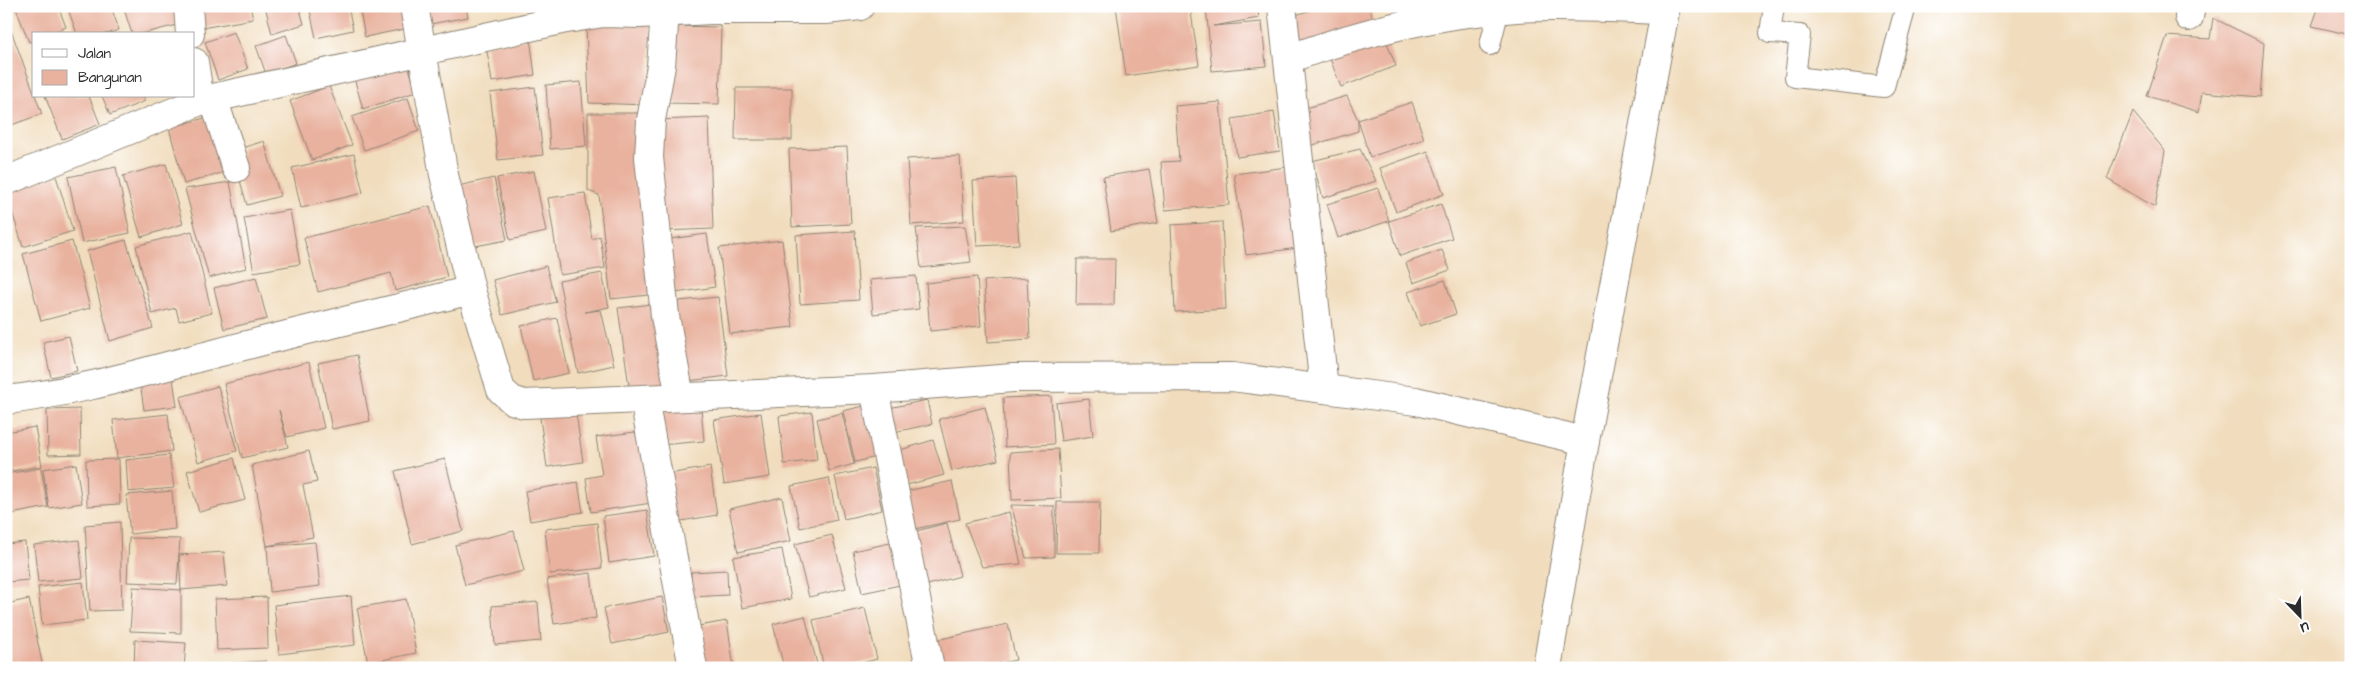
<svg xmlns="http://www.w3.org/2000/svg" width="2357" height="674" font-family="'Architects Daughter',sans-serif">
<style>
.building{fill:#e9b29f}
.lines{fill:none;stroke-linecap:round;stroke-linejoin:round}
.lane-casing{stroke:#8e8474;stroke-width:22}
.street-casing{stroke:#8e8474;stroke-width:30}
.primary-casing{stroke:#8e8474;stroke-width:30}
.lane{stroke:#fff;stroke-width:20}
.street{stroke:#fff;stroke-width:28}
.primary{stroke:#fff;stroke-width:28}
</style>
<rect width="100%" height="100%" fill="#fff"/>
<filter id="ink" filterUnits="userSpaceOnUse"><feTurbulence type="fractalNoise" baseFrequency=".02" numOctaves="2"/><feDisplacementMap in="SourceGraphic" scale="10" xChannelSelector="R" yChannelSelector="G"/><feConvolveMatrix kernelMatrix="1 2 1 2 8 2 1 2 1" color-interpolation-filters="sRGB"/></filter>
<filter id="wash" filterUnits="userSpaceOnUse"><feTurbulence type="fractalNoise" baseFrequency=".0096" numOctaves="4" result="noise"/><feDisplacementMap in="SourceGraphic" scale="20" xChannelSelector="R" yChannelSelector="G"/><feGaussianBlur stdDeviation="1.12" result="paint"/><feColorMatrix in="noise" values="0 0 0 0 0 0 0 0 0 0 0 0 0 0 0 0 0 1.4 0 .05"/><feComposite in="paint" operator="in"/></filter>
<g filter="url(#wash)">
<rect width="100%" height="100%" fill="#f1ddbd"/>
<g id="blocks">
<g class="building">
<path d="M15,6H58L66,27L49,34H34V40L29,42Z"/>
<path d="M67,6H111L119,30L107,34H77Z"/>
<path d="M123,6H181L185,23L141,34H132Z"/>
<path d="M198,6H250L253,19L202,28Z"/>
<path d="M265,6H299L304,24L272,34Z"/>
<path d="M309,6H348L353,30L316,38Z"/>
<path d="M359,6H404L409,28L365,37Z"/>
<path d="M427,6H466L468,17L430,24Z"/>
<path d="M1116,6H1190L1199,65L1126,76Z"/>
<path d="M1206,6H1257L1259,18L1213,26L1262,22L1266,66L1212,71Z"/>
<path d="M1323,6H1369L1375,26L1300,50L1290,17Z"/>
<path d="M2319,6H2351V35L2312,26Z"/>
<path d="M2213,18L2264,43L2260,97L2202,92L2199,112L2147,96L2167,36L2210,39Z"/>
<path d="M651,24L648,105L589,103L586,25Z"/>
<path d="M9,25L42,114L6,127V26Z"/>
<path d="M668,26L721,27L719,104L667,103Z"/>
<path d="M234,32L248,69L218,80L205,42Z"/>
<path d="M286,35L296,63L266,74L256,46Z"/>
<path d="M1384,35L1396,66L1341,87L1329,56Z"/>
<path d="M530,38L535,75L492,82L486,45Z"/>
<path d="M407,61L416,92L363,109L354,78Z"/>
<path d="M581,82L586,146L550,149L546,85Z"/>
<path d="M329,86L352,145L312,160L290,101Z"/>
<path d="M535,87L543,155L498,160L490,93Z"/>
<path d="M736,88H792V140H735Z"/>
<path d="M45,96H89L100,124L62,139Z"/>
<path d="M102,96H143L145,101L110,115Z"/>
<path d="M1347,96L1358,120V131L1310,146L1299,110Z"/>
<path d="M408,98L419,131L364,150L352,117Z"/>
<path d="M1220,102L1229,205L1165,210L1161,162L1179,161L1175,106Z"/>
<path d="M1412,102L1424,139L1370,157L1358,120Z"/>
<path d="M1274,112L1280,151L1237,157L1232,119Z"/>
<path d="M2133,112L2165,151L2155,207L2107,179Z"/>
<path d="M588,113H643L658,294L611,299L599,195L588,191Z"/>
<path d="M212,116L228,171L184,184L169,128Z"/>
<path d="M709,118L713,229L662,231L658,120Z"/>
<path d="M264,141L280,196L247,205L239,177L242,148Z"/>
<path d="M847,147L851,224L792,227L789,149Z"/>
<path d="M1360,149L1376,181L1323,198L1312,161Z"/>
<path d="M1428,151L1444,194L1396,212L1380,168Z"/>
<path d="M354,154L363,193L301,208L292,168Z"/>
<path d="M960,156L964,221L911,225L907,159Z"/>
<path d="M166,164L183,224L141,237L123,176Z"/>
<path d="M116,167L130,233L82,243L68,177Z"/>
<path d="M1287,167L1298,248L1246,255L1234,174Z"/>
<path d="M1149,169L1158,223L1111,231L1103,177Z"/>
<path d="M534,171L546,232L510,240L497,178Z"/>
<path d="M56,176L73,231L23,247L6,192Z"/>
<path d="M494,178L507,240L470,247L458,186Z"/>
<path d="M1015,178L1019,244L977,246L973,181Z"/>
<path d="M230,182L246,268L209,278L185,189Z"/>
<path d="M1378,188L1389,221L1441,204L1452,238L1400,256L1389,221L1338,238L1327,204Z"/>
<path d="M585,193L592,239L600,236L605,268L560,275L548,198Z"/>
<path d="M430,206L447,277L395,291L391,273L318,292L304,238Z"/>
<path d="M290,210L300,264L254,272L244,218Z"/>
<path d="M1222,222L1226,309L1175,312L1171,225Z"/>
<path d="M965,226L971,262L921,268L916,228Z"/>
<path d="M192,231L212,313L179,321L176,308L152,314L136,246Z"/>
<path d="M855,231L859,300L800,304L796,235Z"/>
<path d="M707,234L715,287L669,294L662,240Z"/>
<path d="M126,240L153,328L110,341L87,251Z"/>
<path d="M782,240L793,327L730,334L719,248Z"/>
<path d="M72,241L90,308L41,321L23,254Z"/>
<path d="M1442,250L1450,270L1413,283L1406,263Z"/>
<path d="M1077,259H1115L1114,305H1076Z"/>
<path d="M546,266L556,302L502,315L493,280Z"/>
<path d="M602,273L609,307L585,312L601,310L614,365L578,373L559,281Z"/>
<path d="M916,276L919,309L873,314L870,280Z"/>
<path d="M256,277L267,319L224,329L214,288Z"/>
<path d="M977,277L981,326L930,331L926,283Z"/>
<path d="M1027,278L1030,339L988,342L984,281Z"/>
<path d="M1445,280L1456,314L1420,326L1408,292Z"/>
<path d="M718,297L728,376L679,382L670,302Z"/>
<path d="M660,303L671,387L630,393L618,308Z"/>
<path d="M557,318L569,373L533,381L521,326Z"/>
<path d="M69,336L77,371L51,377L43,342Z"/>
<path d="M357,355L370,421L332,429L318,363Z"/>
<path d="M309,362L324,428L287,437L279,410L288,447L242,458L224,384Z"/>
<path d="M173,378L177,406L144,410L140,382Z"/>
<path d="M218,386L237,451L198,462L180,397Z"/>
<path d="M1051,396L1054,444L1005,447L1003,398Z"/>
<path d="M1089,399L1093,436L1061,441L1056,403Z"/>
<path d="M927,400L932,424L894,432L889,408Z"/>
<path d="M868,405L881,456L855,462L843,411Z"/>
<path d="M985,407L998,460L952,471L939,419Z"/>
<path d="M701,408L704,441L660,445L657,410Z"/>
<path d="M80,409L81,454L48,455L47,410Z"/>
<path d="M812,412L817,460L784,464L779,416Z"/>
<path d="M576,413L583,462L547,467L540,418Z"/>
<path d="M761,413L770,477L724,484L714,420Z"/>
<path d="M842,413L854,464L829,471L817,419Z"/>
<path d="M168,414L172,451L117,458L113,420Z"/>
<path d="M35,427L42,466L6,472V432Z"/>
<path d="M643,431L652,503L591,512L586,478L602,475L596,437Z"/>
<path d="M933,440L944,475L907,485L897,451Z"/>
<path d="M1058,449L1061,498L1012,500L1010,452Z"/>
<path d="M309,451L317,482L303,485L313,537L267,546L315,542L320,586L270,592L267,546L252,465Z"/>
<path d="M169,455L174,488L128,492L126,460Z"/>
<path d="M234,458L245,500L199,512L187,471Z"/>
<path d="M119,459L120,504L87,506L86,460Z"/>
<path d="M445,459L463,531L412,544L395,471Z"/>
<path d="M76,464L82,503L49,508L43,469Z"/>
<path d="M710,467L717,515L675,522L668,474Z"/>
<path d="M41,468L48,507L6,515V474Z"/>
<path d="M873,468L882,510L844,519L835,476Z"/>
<path d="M829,478L837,520L800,528L791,486Z"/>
<path d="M952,481L960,519L906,531L898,493Z"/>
<path d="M578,482L583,512L530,521L525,491Z"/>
<path d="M172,491L175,529L130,534L126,495Z"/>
<path d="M782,497L791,541L738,552L729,509Z"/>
<path d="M1057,502H1100L1099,553H1056Z"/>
<path d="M1011,505L1054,506V557L1026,558Z"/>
<path d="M647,510L654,556L609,563L603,516Z"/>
<path d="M1009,512L1021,564L982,567L965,523Z"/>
<path d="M120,522L122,610L90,611L85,525Z"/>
<path d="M597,523L602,568L550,574L545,529Z"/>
<path d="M947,523L960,576L924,586L909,533Z"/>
<path d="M514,531L524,571L465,585L455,545Z"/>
<path d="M832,535L846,588L809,597L795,544Z"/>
<path d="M129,538L180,539L177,584L127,582Z"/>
<path d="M79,540L83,578L38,582L34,545Z"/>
<path d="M25,542L29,580L6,582V544Z"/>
<path d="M890,543L900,585L862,593L853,551Z"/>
<path d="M782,549L791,599L742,608L733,557Z"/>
<path d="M224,552L227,586L181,590L179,555Z"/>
<path d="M727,570L728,595L692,597L691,572Z"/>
<path d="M591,573L596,618L554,624L547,579Z"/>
<path d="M83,582L87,620L42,625L38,587Z"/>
<path d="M133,587L181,590V633L130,631Z"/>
<path d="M351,596L355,645L279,654L274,605Z"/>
<path d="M267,597L268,648L217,650L215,599Z"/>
<path d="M662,597L669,632L612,644L604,608Z"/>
<path d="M29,599L43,668H6V604Z"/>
<path d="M406,599L416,653L368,663L357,608Z"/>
<path d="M538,602L541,641L495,645L492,606Z"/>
<path d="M865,608L877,659L843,668H824L813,620Z"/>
<path d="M805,616L818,668H784L773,624Z"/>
<path d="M727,621L734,668H700L693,627Z"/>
<path d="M1008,624L1016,660L977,668H942L936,640Z"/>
<path d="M135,640L186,643L184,668H134Z"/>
<path d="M266,661V668H189V666Z"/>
</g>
</g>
</g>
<g filter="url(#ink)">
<use href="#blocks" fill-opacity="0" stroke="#8e8474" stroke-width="1"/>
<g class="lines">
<defs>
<g id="lane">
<path d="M1774,6L1770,33L1800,35L1795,77L1884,87L1906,6"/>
<path d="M1490,45L1499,9"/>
</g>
<g id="street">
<path d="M188,6L190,34"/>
<path d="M414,6L444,175L471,290"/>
<path d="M1282,6L1324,388"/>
<path d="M665,12L661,66L651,120L649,157L665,316L680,397"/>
<path d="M2189,17L2191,6"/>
<path d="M1288,59C1362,32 1438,13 1517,8C1564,5 1617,9 1665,10"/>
<path d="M194,62L200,101"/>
<path d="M213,98L236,168"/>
<path d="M6,181L200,101L561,20L603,13L640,14L710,10H826L860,6"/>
<path d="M874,389L930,668"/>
<path d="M644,399L693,668"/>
<path d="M6,400C80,392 146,371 217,353C301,330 386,312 471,290L501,390L512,400L524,404L874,389L1013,378L1232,377L1416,401L1585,441"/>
</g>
<path id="primary" d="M1547,668L1585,441L1666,6"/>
</defs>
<use href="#lane" class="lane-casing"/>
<use href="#street" class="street-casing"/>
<use href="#primary" class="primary-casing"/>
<use href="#lane" class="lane"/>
<use href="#street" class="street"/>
<use href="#primary" class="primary"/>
</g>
</g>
<rect width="2357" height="674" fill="none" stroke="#fff" stroke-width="25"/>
<rect x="32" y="32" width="162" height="65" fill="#ffffff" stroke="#aaaaaa"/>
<rect x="42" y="49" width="25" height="8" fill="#ffffff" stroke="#aaaaaa"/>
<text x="78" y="58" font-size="15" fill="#2b2b2b">Jalan</text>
<rect x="42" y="70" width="25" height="15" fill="#e9b29f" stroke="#aaaaaa"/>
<text x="78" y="82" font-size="15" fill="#2b2b2b">Bangunan</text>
<g transform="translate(2300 616) rotate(157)" stroke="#ffffff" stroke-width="4" paint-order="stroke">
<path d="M0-4L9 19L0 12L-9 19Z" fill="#2b2b2b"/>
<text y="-8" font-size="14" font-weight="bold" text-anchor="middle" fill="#2b2b2b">U</text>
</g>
</svg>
